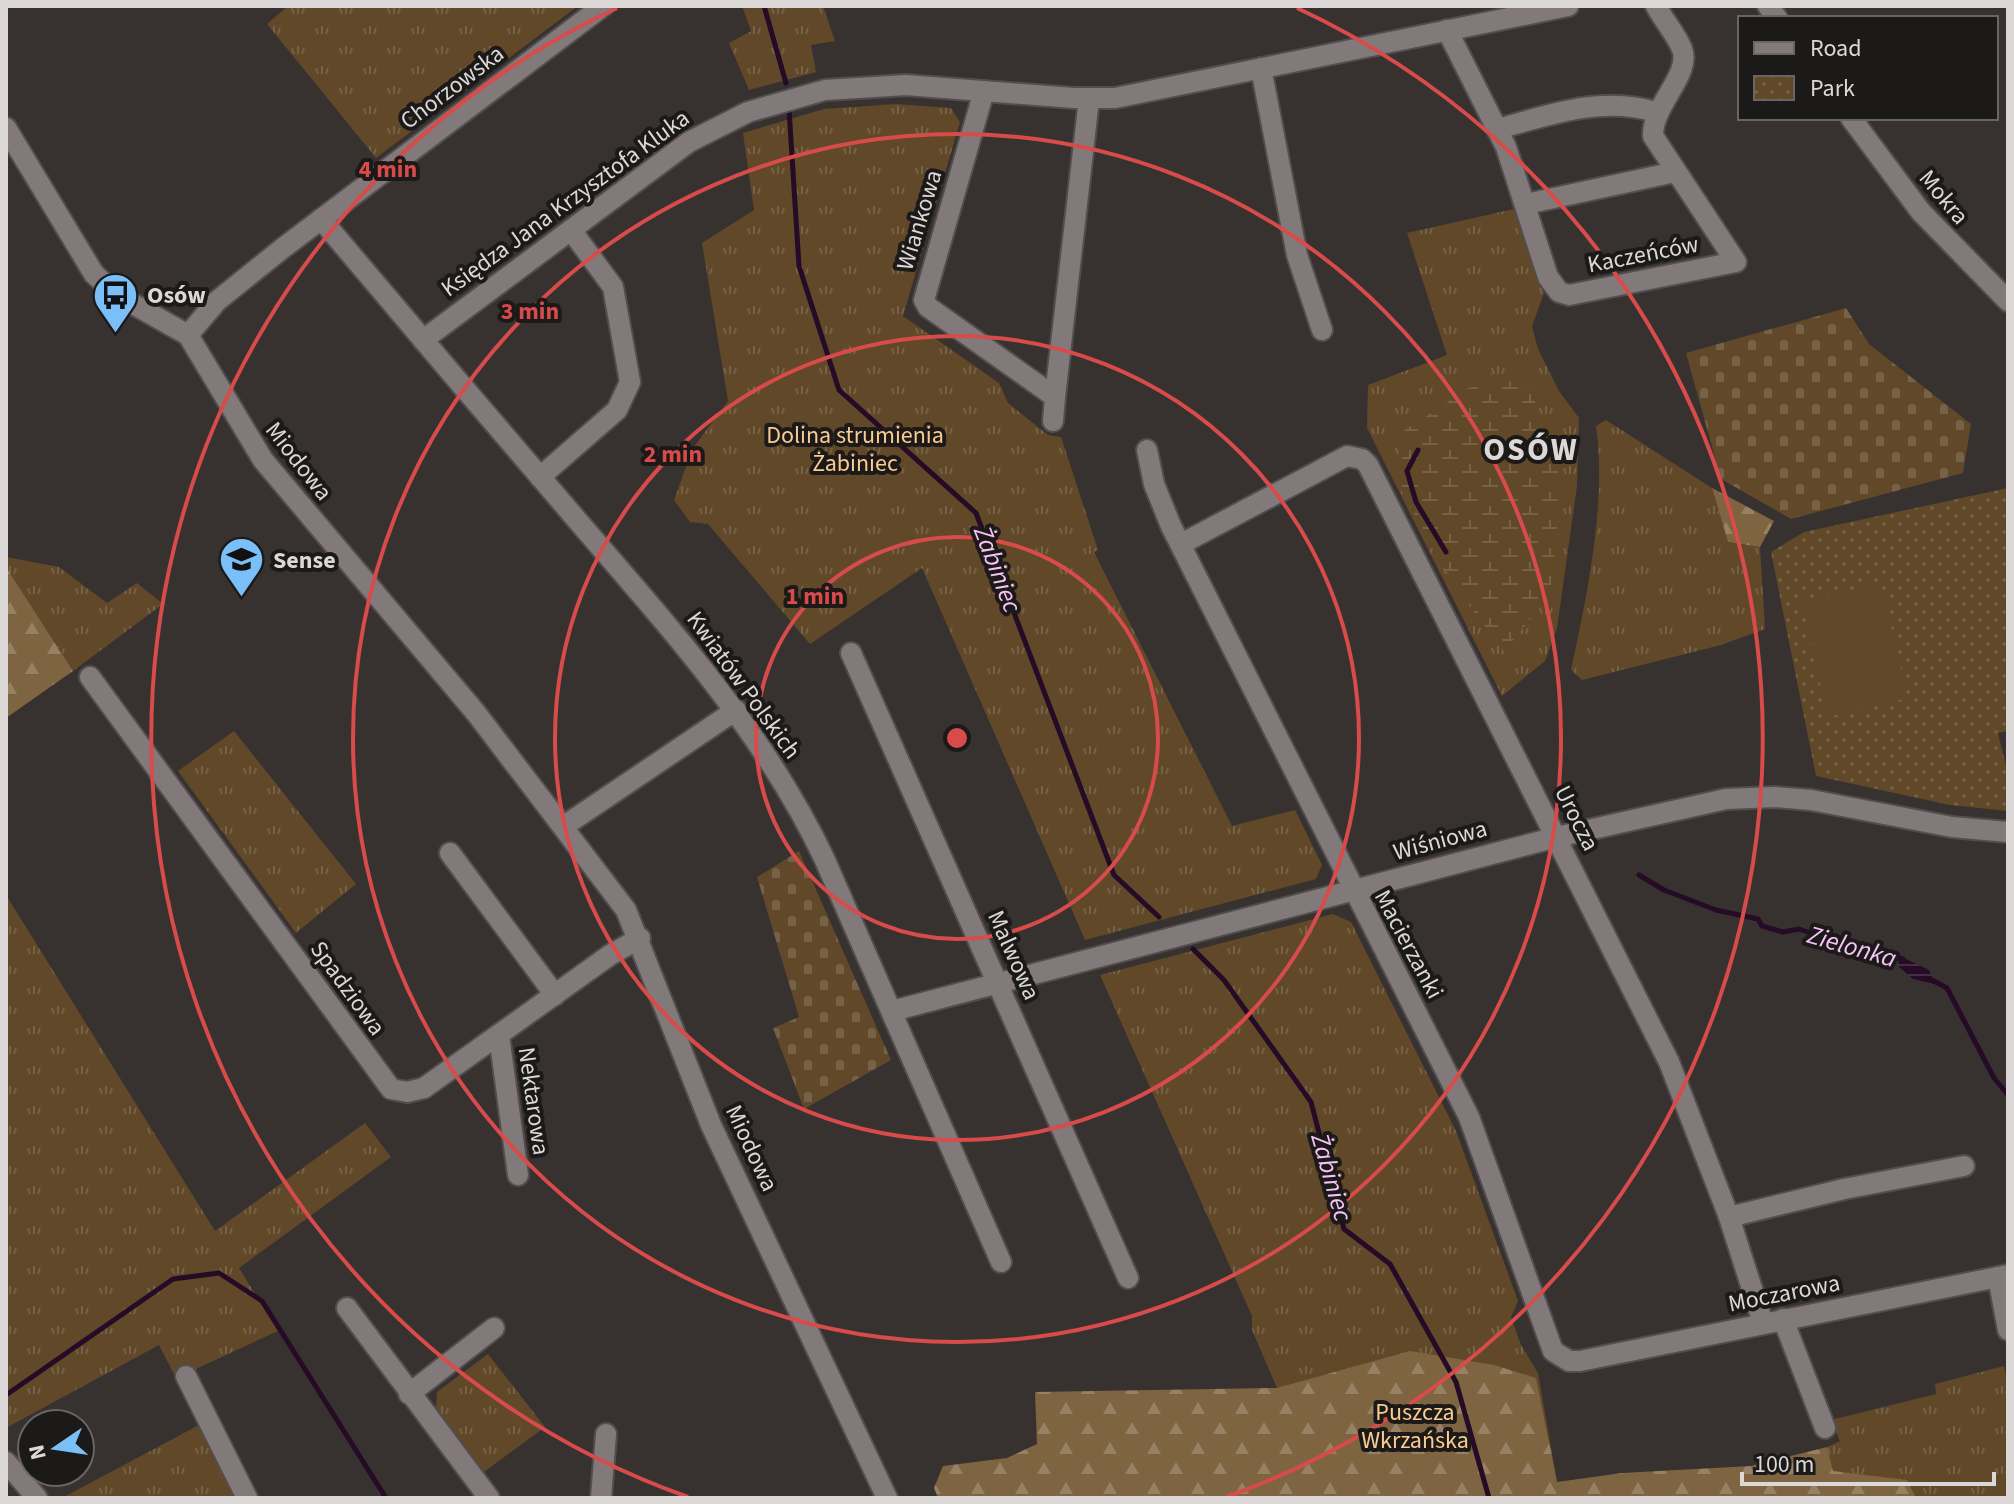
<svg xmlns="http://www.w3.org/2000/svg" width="2014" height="1504" font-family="'Source Sans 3',sans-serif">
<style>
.grass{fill:url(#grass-tufts)}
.forest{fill:url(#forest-firs)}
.wetland{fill:url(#wetland-marsh)}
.cemetery{fill:url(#cemetery-stones)}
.park{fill:url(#park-dots)}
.garden{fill:#604829}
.water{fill:url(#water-rules)}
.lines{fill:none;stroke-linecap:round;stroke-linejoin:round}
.stream{stroke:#250b26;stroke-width:5}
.minor-casing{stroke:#534e4e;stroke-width:24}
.minor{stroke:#827a7a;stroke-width:20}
.ring{fill:none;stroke:#d74b4b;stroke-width:4}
.labels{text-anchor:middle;stroke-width:8;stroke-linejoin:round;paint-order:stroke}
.street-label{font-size:24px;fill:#dcd8d8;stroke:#1c1919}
.poi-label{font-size:24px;font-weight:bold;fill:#dcd8d8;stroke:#1c1919;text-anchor:start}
.park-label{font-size:24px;fill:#f9cb90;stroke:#1c1919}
.water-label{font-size:26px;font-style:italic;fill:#f8c3f9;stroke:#1c1919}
.district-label{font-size:32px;font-weight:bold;letter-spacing:2px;fill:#dcd8d8;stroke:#1c1919}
.centre{fill:#d74b4b;stroke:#1c1919;stroke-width:4}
.ring-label{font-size:24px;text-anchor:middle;font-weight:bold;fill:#d74b4b;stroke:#1c1919;stroke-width:8;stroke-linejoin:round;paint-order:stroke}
</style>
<defs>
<pattern id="grass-tufts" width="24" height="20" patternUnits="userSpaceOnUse" patternTransform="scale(2)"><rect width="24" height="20" fill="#604829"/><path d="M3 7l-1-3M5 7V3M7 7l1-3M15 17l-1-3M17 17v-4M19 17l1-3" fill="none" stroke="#766247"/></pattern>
<pattern id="forest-firs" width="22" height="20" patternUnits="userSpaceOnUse" patternTransform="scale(2)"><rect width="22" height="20" fill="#7f6441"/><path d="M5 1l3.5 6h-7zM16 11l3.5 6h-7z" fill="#968165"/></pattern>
<pattern id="wetland-marsh" width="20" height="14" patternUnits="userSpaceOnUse" patternTransform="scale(2)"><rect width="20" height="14" fill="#604829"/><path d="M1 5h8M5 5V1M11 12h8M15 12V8" fill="none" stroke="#766247"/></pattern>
<pattern id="cemetery-stones" width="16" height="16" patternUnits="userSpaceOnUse" patternTransform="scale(2)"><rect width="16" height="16" fill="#604829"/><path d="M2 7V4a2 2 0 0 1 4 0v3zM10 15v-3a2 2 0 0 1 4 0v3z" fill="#766247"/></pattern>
<pattern id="park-dots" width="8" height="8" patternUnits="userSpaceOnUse" patternTransform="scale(2)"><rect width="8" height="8" fill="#604829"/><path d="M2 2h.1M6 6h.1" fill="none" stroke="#766247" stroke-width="1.8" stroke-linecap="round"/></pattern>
<pattern id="water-rules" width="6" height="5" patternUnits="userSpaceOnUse" patternTransform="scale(2)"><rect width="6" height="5" fill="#250b26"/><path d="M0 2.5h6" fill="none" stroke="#442e45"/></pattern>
</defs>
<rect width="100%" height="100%" fill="#373130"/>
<g class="grass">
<path d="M288,6H578L376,158L267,24Z"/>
<path d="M742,6H823L835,41L811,45L816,72L749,90L729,43L751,31Z"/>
<path d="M896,104L951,108L960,122L903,316L999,383L1008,403L1048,435L1061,437L1098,550L1094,552L1232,826L1295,810L1322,865L1316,879L1085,940L922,568L810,644L708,524L690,522L674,500L693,448L728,401L702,243L754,210L743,133L824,109Z"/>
<path d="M1514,209L1544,293L1532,326L1538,349L1559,391L1579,418L1577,486L1557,628L1545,661L1502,696L1367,428L1368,385L1447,355L1407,233Z"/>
<path d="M1606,420L1712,488L1728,542L1760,547L1765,629L1721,645L1582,680L1571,670C1587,595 1607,502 1596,426Z"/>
<path d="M6,557L59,567L107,603L137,583L163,604L73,671L6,567Z"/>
<path d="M234,731L356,884L296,933L178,771Z"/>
<path d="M6,895L215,1231L365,1123L391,1157L239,1268L278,1331L176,1378L159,1345L6,1428Z"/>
<path d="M1333,914L1351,922L1456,1131L1518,1301L1511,1317L1521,1345L1538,1373L1557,1482L1277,1388L1252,1330V1316L1100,975Z"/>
<path d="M488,1354L545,1427L484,1472L436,1408L437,1392Z"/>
<path d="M2004,1366L2008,1385V1498H1838L1827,1447L1840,1441L1831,1420L1936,1394L1935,1384Z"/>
<path d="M199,1425L235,1498H62Z"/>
</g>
<g class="forest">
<path d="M1712,488L1774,521L1760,547L1728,542Z"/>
<path d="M6,567L73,671L6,718Z"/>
<path d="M1410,1351L1494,1365L1536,1378L1557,1482L1622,1473L1751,1466L1827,1447L1833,1471L1907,1480L1916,1498H938L934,1488L943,1466L1007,1458L1037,1444L1035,1392L1277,1388Z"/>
</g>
<path class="wetland" d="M1491,374L1531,390L1562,480L1550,595L1504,651L1455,587L1400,488V433Z"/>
<g class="cemetery">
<path d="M1846,308L1869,344L1971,424L1963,473L1791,519L1721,479L1686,353Z"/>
<path d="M799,851L891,1060L804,1109L773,1028L799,1017L757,877Z"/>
</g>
<path class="park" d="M2008,488V731L1998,733L2008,774V811L1950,805L1816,776L1771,552L1804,532Z"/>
<path class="garden" d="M1881,583L1908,698L1828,717L1801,601Z"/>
<path class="water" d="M1900,956L1929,970L1935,984L1913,979L1898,966Z"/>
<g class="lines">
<g class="stream">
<path d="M764,6L786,83"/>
<path d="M789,109L799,266L839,390L976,513L1114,875L1159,917"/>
<path d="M1418,450L1407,471L1416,502L1446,552"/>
<path d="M1639,875L1664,890L1716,910L1758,919L1762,926L1783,932L1799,929L1859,950L1903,959"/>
<path d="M1193,949L1224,980L1311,1102L1344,1229L1390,1264L1456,1382L1489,1498"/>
<path d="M1930,979L1947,988L1994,1078L2008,1095"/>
<path d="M6,1395L173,1279L219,1273L262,1301L386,1498"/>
</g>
<defs>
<g id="minor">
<path d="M1768,6L1777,18"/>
<path d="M1447,30L1506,147L1548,277L1559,292L1569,295L1736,262L1653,136C1652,105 1692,74 1682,49C1676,34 1664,21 1656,6"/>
<path d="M1261,68L1297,255L1322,330"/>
<path d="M984,91L924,300L928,307L1055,397L1089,99"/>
<path d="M1851,118L1921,212L2008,301"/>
<path d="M6,128L94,274L117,295L188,335L263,460L476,713L626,910L711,1125L887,1498"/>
<path d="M1498,129C1551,114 1602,96 1656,112"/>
<path d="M1526,204L1675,172"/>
<path d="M321,219C406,320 491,420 577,520C669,627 763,730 824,858L1001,1262"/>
<path d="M188,335L217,301L283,248L603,6"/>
<path d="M423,340L689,142L748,112L825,90L906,85L1074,98H1115L1568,6"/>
<path d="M1053,421L1055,397"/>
<path d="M1147,450L1154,484L1171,526L1469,1117L1553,1351L1569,1361H1580L2008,1275"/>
<path d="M540,477L617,410L630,382L613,287L571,230"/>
<path d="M1181,544L1347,456L1362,459L1368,465L1669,1062L1729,1217L1763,1323"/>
<path d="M851,653L1128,1278"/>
<path d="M90,677L391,1089L407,1092L424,1088L610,955L640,938"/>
<path d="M564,826L736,710"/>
<path d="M450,853L555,995"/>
<path d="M892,1011L1557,837L1726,799L1774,797L1811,800L1952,827L2008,832"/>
<path d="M499,1035L518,1175"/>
<path d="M1729,1217L1844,1189L1964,1166"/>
<path d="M1998,1277L2008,1330"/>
<path d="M347,1308L489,1498"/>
<path d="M1783,1319L1825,1428"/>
<path d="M186,1376L247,1498"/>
<path d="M409,1394L494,1328"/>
<path d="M6,1462L37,1498"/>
<path d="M601,1498L606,1434"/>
</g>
</defs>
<use href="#minor" class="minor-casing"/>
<use href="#minor" class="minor"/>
</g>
<g class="ring">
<circle cx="957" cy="738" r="201"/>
<circle cx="957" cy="738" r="402"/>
<circle cx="957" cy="738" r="604"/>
<path d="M688 1497A805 805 0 0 1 617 8M1297 8A805 805 0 0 1 1226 1497"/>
</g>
<defs>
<symbol id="bus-pin" viewBox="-11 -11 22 30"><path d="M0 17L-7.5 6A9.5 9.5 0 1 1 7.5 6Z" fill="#7abff8" stroke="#1c1919"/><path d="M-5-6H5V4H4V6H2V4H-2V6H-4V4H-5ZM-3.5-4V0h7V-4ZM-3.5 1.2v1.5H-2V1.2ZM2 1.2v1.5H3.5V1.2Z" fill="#111"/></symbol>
<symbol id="school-pin" viewBox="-11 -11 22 30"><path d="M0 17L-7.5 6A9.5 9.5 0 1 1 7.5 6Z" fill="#7abff8" stroke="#1c1919"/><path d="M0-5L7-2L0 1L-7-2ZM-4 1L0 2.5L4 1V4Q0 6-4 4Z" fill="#111"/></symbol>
</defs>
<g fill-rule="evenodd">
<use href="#bus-pin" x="90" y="270" width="51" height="69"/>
<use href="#school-pin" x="216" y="534" width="51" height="69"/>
</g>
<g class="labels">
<g class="street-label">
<text transform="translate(452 87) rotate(-37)" y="8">Chorzowska</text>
<text transform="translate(1944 197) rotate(50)" y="8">Mokra</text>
<text transform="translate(565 203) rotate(-36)" y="8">Księdza Jana Krzysztofa Kluka</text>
<text transform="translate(919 220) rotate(-73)" y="8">Wiankowa</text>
<text transform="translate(1643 254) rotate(-11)" y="8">Kaczeńców</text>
<text transform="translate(299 461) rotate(52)" y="8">Miodowa</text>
<text transform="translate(744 685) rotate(54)" y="8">Kwiatów Polskich</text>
<text transform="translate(1577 818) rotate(63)" y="8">Urocza</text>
<text transform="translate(1440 840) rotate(-15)" y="8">Wiśniowa</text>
<text transform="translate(1409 944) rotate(62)" y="8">Macierzanki</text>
<text transform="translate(1014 955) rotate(66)" y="8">Malwowa</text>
<text transform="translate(348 988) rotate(54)" y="8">Spadziowa</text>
<text transform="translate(534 1101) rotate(82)" y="8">Nektarowa</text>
<text transform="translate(752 1148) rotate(65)" y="8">Miodowa</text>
<text transform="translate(1784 1293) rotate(-11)" y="8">Moczarowa</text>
</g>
<g class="poi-label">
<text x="147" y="303">Osów</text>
<text x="273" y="568">Sense</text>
</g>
<g class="park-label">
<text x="855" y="443">Dolina strumienia<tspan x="855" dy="28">Żabiniec</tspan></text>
<text x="1415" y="1420">Puszcza<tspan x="1415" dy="28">Wkrzańska</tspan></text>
</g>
<g class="water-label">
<text transform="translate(998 569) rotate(69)" y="9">Żabiniec</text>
<text transform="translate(1852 946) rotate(16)" y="9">Zielonka</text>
<text transform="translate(1332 1177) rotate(74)" y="9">Żabiniec</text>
</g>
<g class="district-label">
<text x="1531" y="460">OSÓW</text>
</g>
</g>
<circle cx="957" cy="738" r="12" class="centre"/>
<g class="ring-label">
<text x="388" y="177">4 min</text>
<text x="530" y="319">3 min</text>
<text x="673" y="462">2 min</text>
<text x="815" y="604">1 min</text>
</g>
<rect width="2014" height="1504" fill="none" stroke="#dcd8d8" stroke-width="16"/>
<rect x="1738" y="16" width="260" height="104" fill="#1c1919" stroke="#696565" stroke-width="2"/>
<rect x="1754" y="42" width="40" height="12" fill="#827a7a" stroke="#696565" stroke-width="2"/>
<text x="1810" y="56" font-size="24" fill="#dcd8d8">Road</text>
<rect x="1754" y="76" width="40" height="24" fill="url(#park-dots)" stroke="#696565" stroke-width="2"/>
<text x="1810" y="96" font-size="24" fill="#dcd8d8">Park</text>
<g transform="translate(56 1448) rotate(257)"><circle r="38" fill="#1c1919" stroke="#696565" stroke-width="2"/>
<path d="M0-6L14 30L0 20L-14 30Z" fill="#7abff8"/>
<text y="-12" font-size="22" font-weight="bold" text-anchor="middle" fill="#dcd8d8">N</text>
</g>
<path d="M1742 1472v12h252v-12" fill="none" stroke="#dcd8d8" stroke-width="4"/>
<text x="1754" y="1472" font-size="24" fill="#dcd8d8" stroke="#1c1919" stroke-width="6" paint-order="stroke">100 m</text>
</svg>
